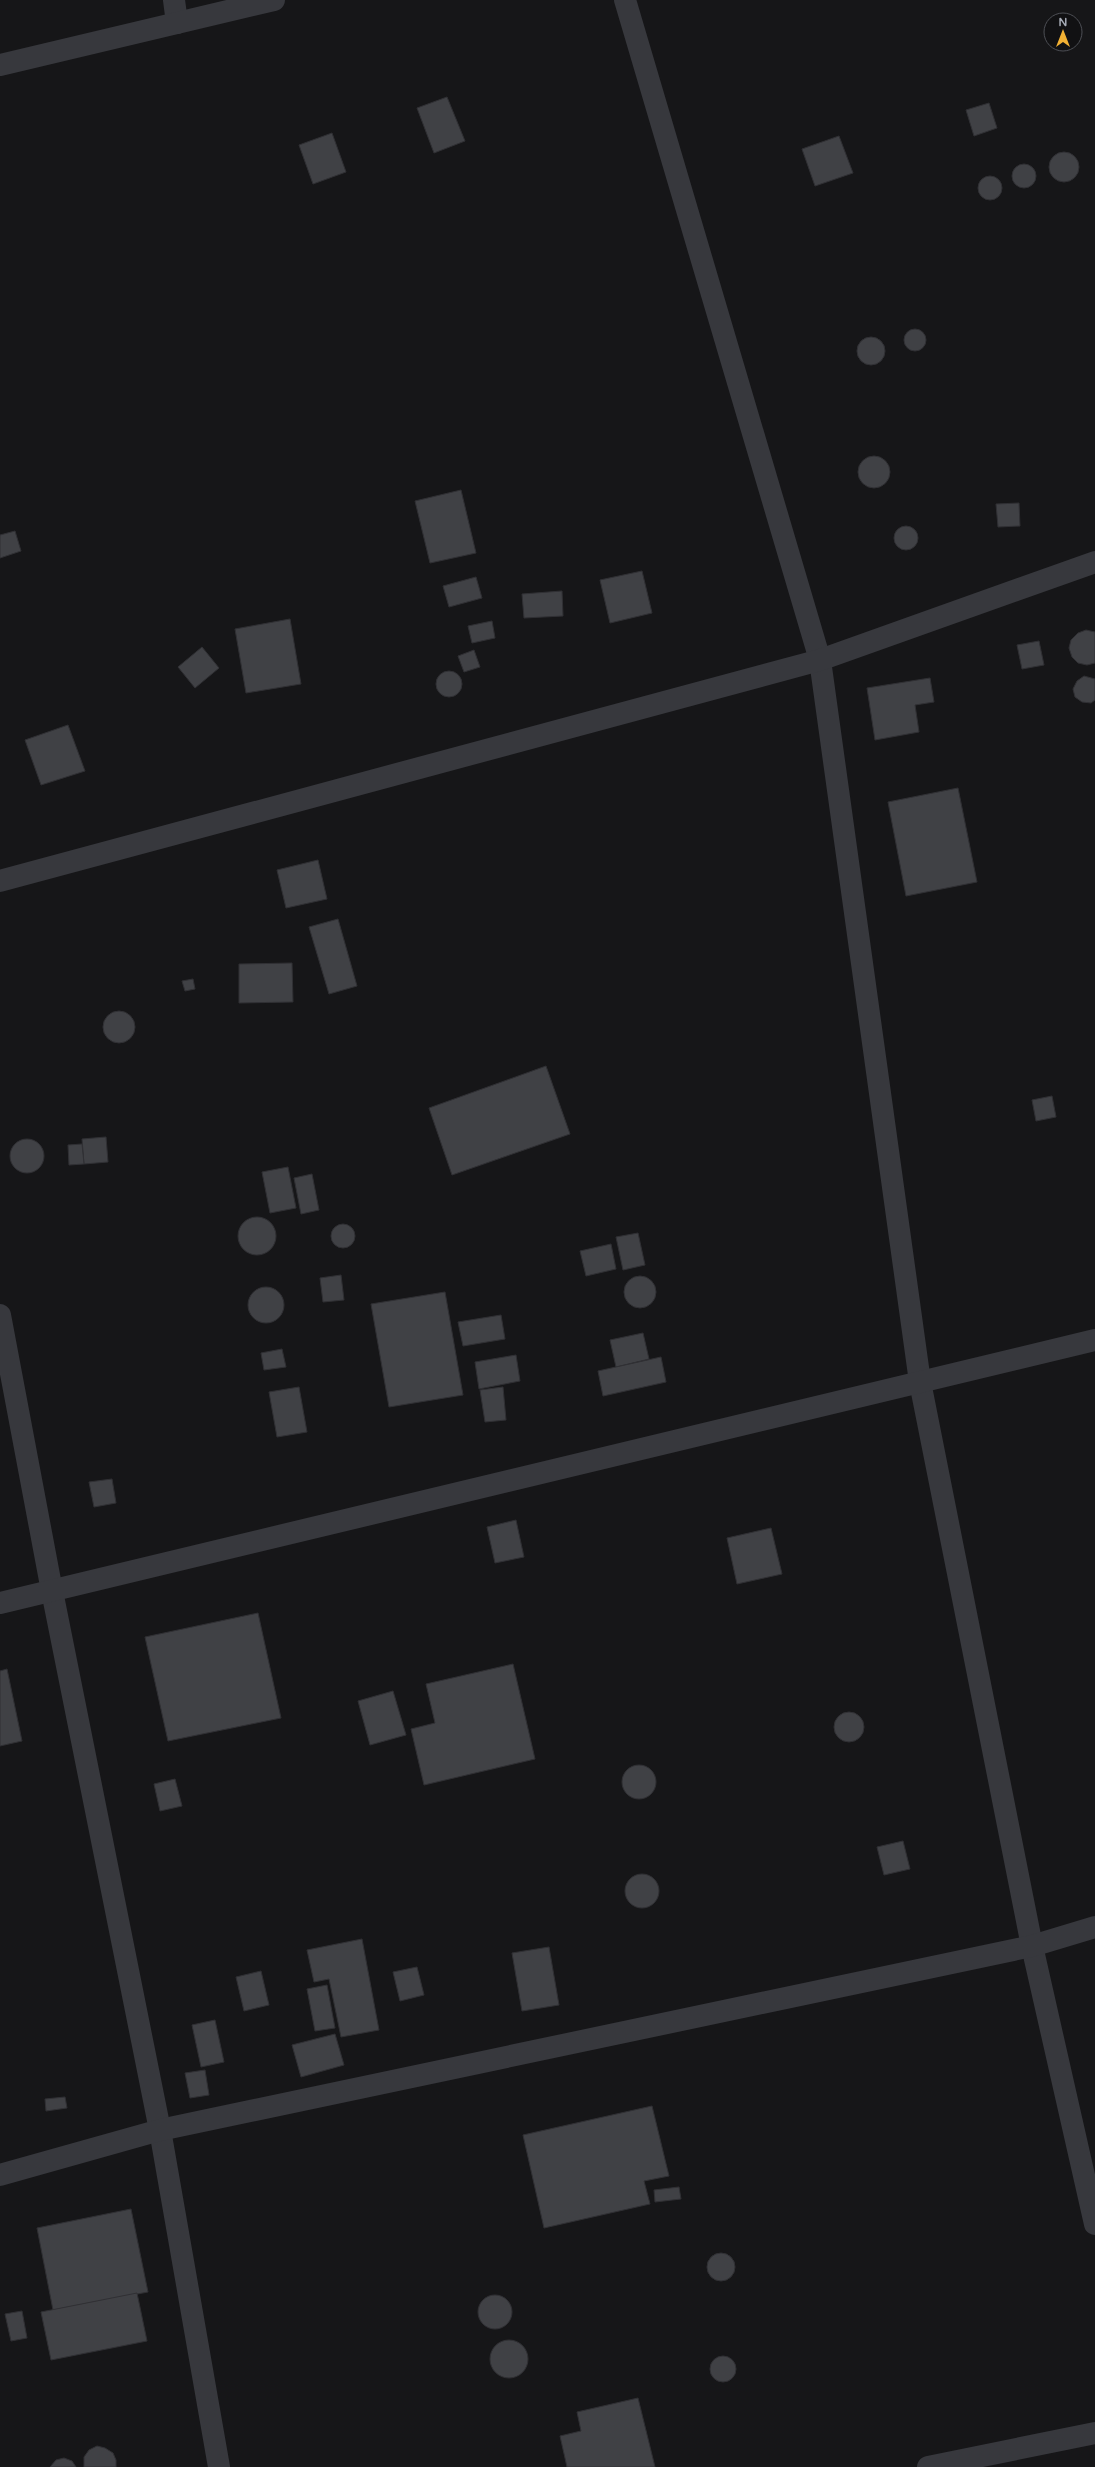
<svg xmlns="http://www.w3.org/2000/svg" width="1095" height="2467" font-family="'Varela Round',sans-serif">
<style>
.building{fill:#404145;stroke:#303034}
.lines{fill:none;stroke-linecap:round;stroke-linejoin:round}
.street{stroke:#37383d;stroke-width:22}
</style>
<rect width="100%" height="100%" fill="#161618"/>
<g class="building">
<path d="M447,97L465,141L434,153L417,108Z"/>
<path d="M989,103L997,128L974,136L966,110Z"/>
<path d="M332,133L346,172L313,184L299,145Z"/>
<path d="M839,136L853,173L815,186L802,149Z"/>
<circle cx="1064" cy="167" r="15"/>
<circle cx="1024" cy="176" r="12"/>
<circle cx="990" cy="188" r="12"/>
<circle cx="915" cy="340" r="11"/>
<circle cx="871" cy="351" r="14"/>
<circle cx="874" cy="472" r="16"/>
<path d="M461,490L476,553L430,563L415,501Z"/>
<path d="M1019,503L1020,526L998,527L996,504Z"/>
<circle cx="906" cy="538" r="12"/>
<path d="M15,531L21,551L0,558V535Z"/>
<path d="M642,571L652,613L610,623L600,580Z"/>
<path d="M476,577L482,598L449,607L443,586Z"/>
<path d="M562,591L563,616L524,618L522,594Z"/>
<path d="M290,619L301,684L246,693L235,629Z"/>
<path d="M492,621L495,638L472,643L468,626Z"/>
<path d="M1086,630L1095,632V663L1087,665L1078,663L1072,657L1069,648L1071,640L1078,633Z"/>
<path d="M1039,641L1044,665L1022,669L1017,645Z"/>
<path d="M202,647L219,668L195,688L178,667Z"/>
<path d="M474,650L480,667L464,672L458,656Z"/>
<circle cx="449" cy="684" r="13"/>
<path d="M1084,676L1095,679V700L1091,703L1082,702L1075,697L1073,689L1077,681Z"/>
<path d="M930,678L934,702L915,705L919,732L875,740L867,688Z"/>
<path d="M68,725L85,771L41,785L25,740Z"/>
<path d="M958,788L977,882L906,896L888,802Z"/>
<path d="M318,860L327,899L286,908L277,870Z"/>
<path d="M338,919L357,986L329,994L309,927Z"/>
<path d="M292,963L293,1002L239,1003V964Z"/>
<path d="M193,979L195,989L185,991L182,981Z"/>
<circle cx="119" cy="1027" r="16"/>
<path d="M546,1066L570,1134L452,1175L429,1108Z"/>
<path d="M1052,1096L1056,1117L1036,1121L1032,1100Z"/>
<path d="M106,1137L108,1162L84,1164L82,1139Z"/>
<circle cx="27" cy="1156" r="17"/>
<path d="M82,1144L84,1164L69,1165L68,1145Z"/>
<path d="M288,1167L296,1208L270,1213L262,1172Z"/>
<path d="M312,1174L319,1210L301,1214L294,1178Z"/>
<circle cx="257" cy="1236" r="19"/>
<circle cx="343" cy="1236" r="12"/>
<path d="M638,1233L645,1265L623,1270L616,1237Z"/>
<path d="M611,1244L616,1269L586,1276L580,1251Z"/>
<path d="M341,1275L344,1300L323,1302L320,1278Z"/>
<circle cx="640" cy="1292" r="16"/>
<circle cx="266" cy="1305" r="18"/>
<path d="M445,1292L463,1395L389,1407L371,1304Z"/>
<path d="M501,1315L505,1339L463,1346L458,1322Z"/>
<path d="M643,1333L649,1359L616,1367L610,1340Z"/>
<path d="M282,1349L286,1367L264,1370L261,1353Z"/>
<path d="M516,1355L520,1381L479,1389L475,1362Z"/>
<path d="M661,1357L666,1382L603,1396L598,1371Z"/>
<path d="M299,1387L307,1432L277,1437L269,1392Z"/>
<path d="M503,1387L506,1420L485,1422L480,1390Z"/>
<path d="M112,1479L116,1503L94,1507L89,1482Z"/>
<path d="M516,1520L524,1557L495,1563L487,1527Z"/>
<path d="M771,1528L782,1574L737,1584L727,1538Z"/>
<path d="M258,1613L281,1718L168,1741L145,1637Z"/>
<path d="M513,1664L535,1759L424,1785L411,1729L435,1723L426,1684Z"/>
<path d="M7,1669L22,1741L0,1746V1671Z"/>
<path d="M393,1691L406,1735L370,1745L358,1701Z"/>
<circle cx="849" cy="1727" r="15"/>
<circle cx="639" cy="1782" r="17"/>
<path d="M175,1779L182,1806L160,1811L154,1784Z"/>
<path d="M903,1841L910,1869L884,1875L877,1847Z"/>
<circle cx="642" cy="1891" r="17"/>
<path d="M362,1939L379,2030L341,2037L329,1979L314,1982L307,1950Z"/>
<path d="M549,1947L559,2005L522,2011L512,1953Z"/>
<path d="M417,1967L424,1995L400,2001L393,1972Z"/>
<path d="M261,1971L269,2005L244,2011L236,1977Z"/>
<path d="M327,1985L335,2028L315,2031L307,1989Z"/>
<path d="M215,2020L224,2062L201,2067L192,2025Z"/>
<path d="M335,2034L344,2065L301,2077L292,2045Z"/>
<path d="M205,2070L209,2095L190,2098L185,2073Z"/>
<path d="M65,2097L67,2108L46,2111L45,2099Z"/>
<path d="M652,2106L669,2176L644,2181L650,2204L544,2228L523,2135Z"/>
<path d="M679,2187L681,2199L655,2202L654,2190Z"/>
<path d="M131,2209L148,2292L53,2310L37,2228Z"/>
<circle cx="721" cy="2267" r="14"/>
<path d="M137,2293L147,2341L51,2360L41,2312Z"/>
<circle cx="495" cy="2312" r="17"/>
<path d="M22,2311L27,2338L11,2341L5,2314Z"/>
<circle cx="509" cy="2359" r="19"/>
<circle cx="723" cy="2369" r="13"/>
<path d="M638,2398L655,2467H567L560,2436L581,2431L577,2412Z"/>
<path d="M97,2446L105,2448L113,2453L116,2460V2467H84V2457L89,2450Z"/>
<path d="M64,2458L72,2461L76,2467H50L56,2460Z"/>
</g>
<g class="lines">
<g class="street">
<path d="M174,0L177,23"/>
<path d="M625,0L820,660L920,1382L1032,1946L1095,2224"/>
<path d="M0,65L274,0"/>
<path d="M0,881L820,660L1095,562"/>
<path d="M0,1315L52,1591L160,2130L219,2467"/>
<path d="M0,1603L1095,1340"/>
<path d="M0,2175L160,2130L1032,1946L1095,1927"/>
<path d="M928,2467L1095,2433"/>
</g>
</g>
<g transform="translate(1063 32)"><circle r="19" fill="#111113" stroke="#4d4f55"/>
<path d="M0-3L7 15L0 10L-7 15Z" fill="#f2b134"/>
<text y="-6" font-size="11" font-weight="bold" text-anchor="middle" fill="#a8adb8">N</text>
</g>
</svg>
